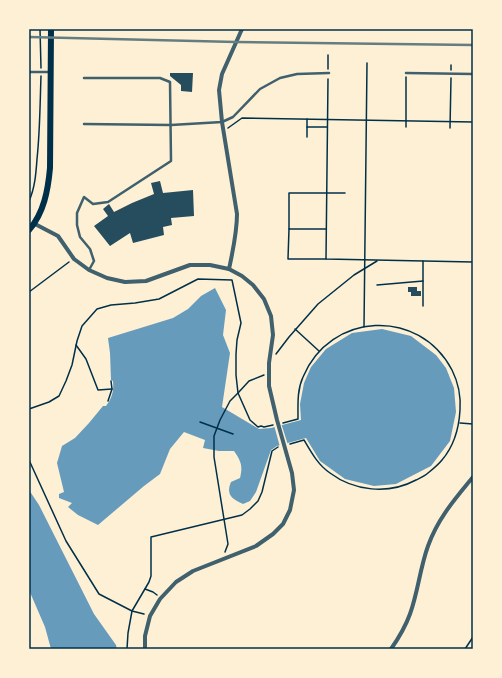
<svg xmlns="http://www.w3.org/2000/svg" width="502" height="678" font-family="Raleway,sans-serif">
<style>
.water{fill:#669bbc}
.pier{fill:#fdf0d5}
.building{fill:#264d5e}
.lines{fill:none;stroke-linecap:round;stroke-linejoin:round}
.path{stroke:#003049;stroke-width:1.5}
.service{stroke:#3f606c;stroke-width:2.5}
.minor{stroke:#3f606c;stroke-width:4}
.secondary{stroke:#003049;stroke-width:6}
.rail{stroke:#657d81;stroke-width:2.5}
.neatline{fill:none;stroke:#003049;stroke-width:1.5}
</style>
<rect width="100%" height="100%" fill="#fdf0d5"/>
<g class="water">
<path d="M215,288L226,310L223,335L230,353L222,407L259,429L271,428L301,420L300,404L304,383L311,367L326,349L352,333L382,329L411,336L436,355L446,368L454,388L456,412L450,441L431,466L396,484L374,486L345,479L320,461L306,438L277,446L271,450L256,492L250,501L243,504C231,499 226,494 231,482L240,478C243,466 241,461 234,451H219L203,448L205,440L184,432L170,449L160,474L144,486L98,525L78,515L68,507L72,503L59,498V494L64,492L57,463L62,446L75,438L89,423L103,406H106C112,398 114,391 113,381L111,380L110,353L108,338L173,318L188,309L201,296Z"/>
<path d="M29,490L39,505L94,614L116,645L117,649H51L45,627L29,590Z"/>
</g>
<path class="pier" d="M281,423L288,445L280,447L274,425Z"/>
<g class="building">
<path d="M170,73H193L192,92L181,91V85L170,76Z"/>
<path d="M160,181L163,193L193,190L194,216L171,218L172,225L163,227L164,235L133,243L130,233L110,246L94,226L108,216L103,209L109,204L114,212L132,203L154,194L151,183Z"/>
<path d="M408,287H417V291H421V296H411V292H408Z"/>
</g>
<g class="lines">
<g class="path">
<path d="M40,29L41,68"/>
<path d="M451,65V70"/>
<path d="M328,69V55"/>
<path d="M328,79L326,259L473,262"/>
<path d="M307,127H327"/>
<path d="M406,127V77"/>
<path d="M228,128L242,118L473,122"/>
<path d="M450,128L451,78"/>
<path d="M307,137V119"/>
<path d="M29,201C35,188 36,173 37,159C40,131 40,104 41,76"/>
<path d="M289,229L288,259H326"/>
<path d="M326,229H289V193H345"/>
<path d="M423,261V306"/>
<path d="M377,285L423,281"/>
<path d="M29,292L69,262"/>
<path d="M364,327L367,63"/>
<path d="M295,329L319,351"/>
<path d="M76,345L86,359L98,390L112,389"/>
<path d="M276,354L289,337L318,304L354,275L377,261"/>
<path d="M264,375L249,381L238,393L250,420L258,427L261,426L264,427L273,425"/>
<path d="M108,401L112,389L111,381"/>
<path d="M29,409L49,402L59,396L66,381L72,365L77,341L82,326L97,309L111,305L135,303L159,299L198,279L232,280L241,323L237,340L236,354V375L238,393L230,401L220,420L214,436V457L228,544L225,552"/>
<path d="M200,422L233,434"/>
<path d="M283,423L298,419C298,404 297,390 303,377C330,312 419,307 452,370C458,382 461,396 460,410C459,428 454,446 442,460C438,465 433,469 428,473C425,476 420,478 416,480C388,495 354,491 330,473C318,465 311,452 304,440L290,444"/>
<path d="M460,423L473,424"/>
<path d="M29,460L66,541L99,594L132,611L128,633L127,649"/>
<path d="M145,589L153,592L157,595"/>
<path d="M144,614L132,611L149,582L151,576V537L242,515L250,509L258,501L262,492L272,451L278,447"/>
<path d="M465,649L473,637"/>
</g>
<g class="service">
<path d="M29,72H50"/>
<path d="M406,73L473,74"/>
<path d="M84,78H160L170,82L171,161L108,202L93,204L84,197L77,213V225L80,237L90,249L94,261L89,270"/>
<path d="M84,124L171,125L222,122L233,117L260,89L280,78L297,74L329,73"/>
</g>
<g class="minor">
<path d="M35,224L58,236L74,259L89,270L107,278L125,282L146,281L190,265H210L229,269L242,276L253,285L264,299L271,316L273,335L269,363V386L277,420L292,473L294,490L290,510L283,524L273,534L256,546L193,571L176,582L160,599L150,616L145,636V649"/>
<path d="M229,269C233,250 237,233 237,214L222,122L219,90L222,74L242,29"/>
<path d="M391,649C398,639 406,625 410,614C418,592 420,568 428,546C438,518 455,499 473,477"/>
</g>
<path class="secondary" d="M29,230C44,213 48,190 50,168L51,29"/>
<path class="rail" d="M29,37L236,42L473,45"/>
</g>
<rect width="502" height="678" fill="none" stroke="#fdf0d5" stroke-width="60"/>
<rect x="30" y="30" width="442" height="618" class="neatline"/>
</svg>
